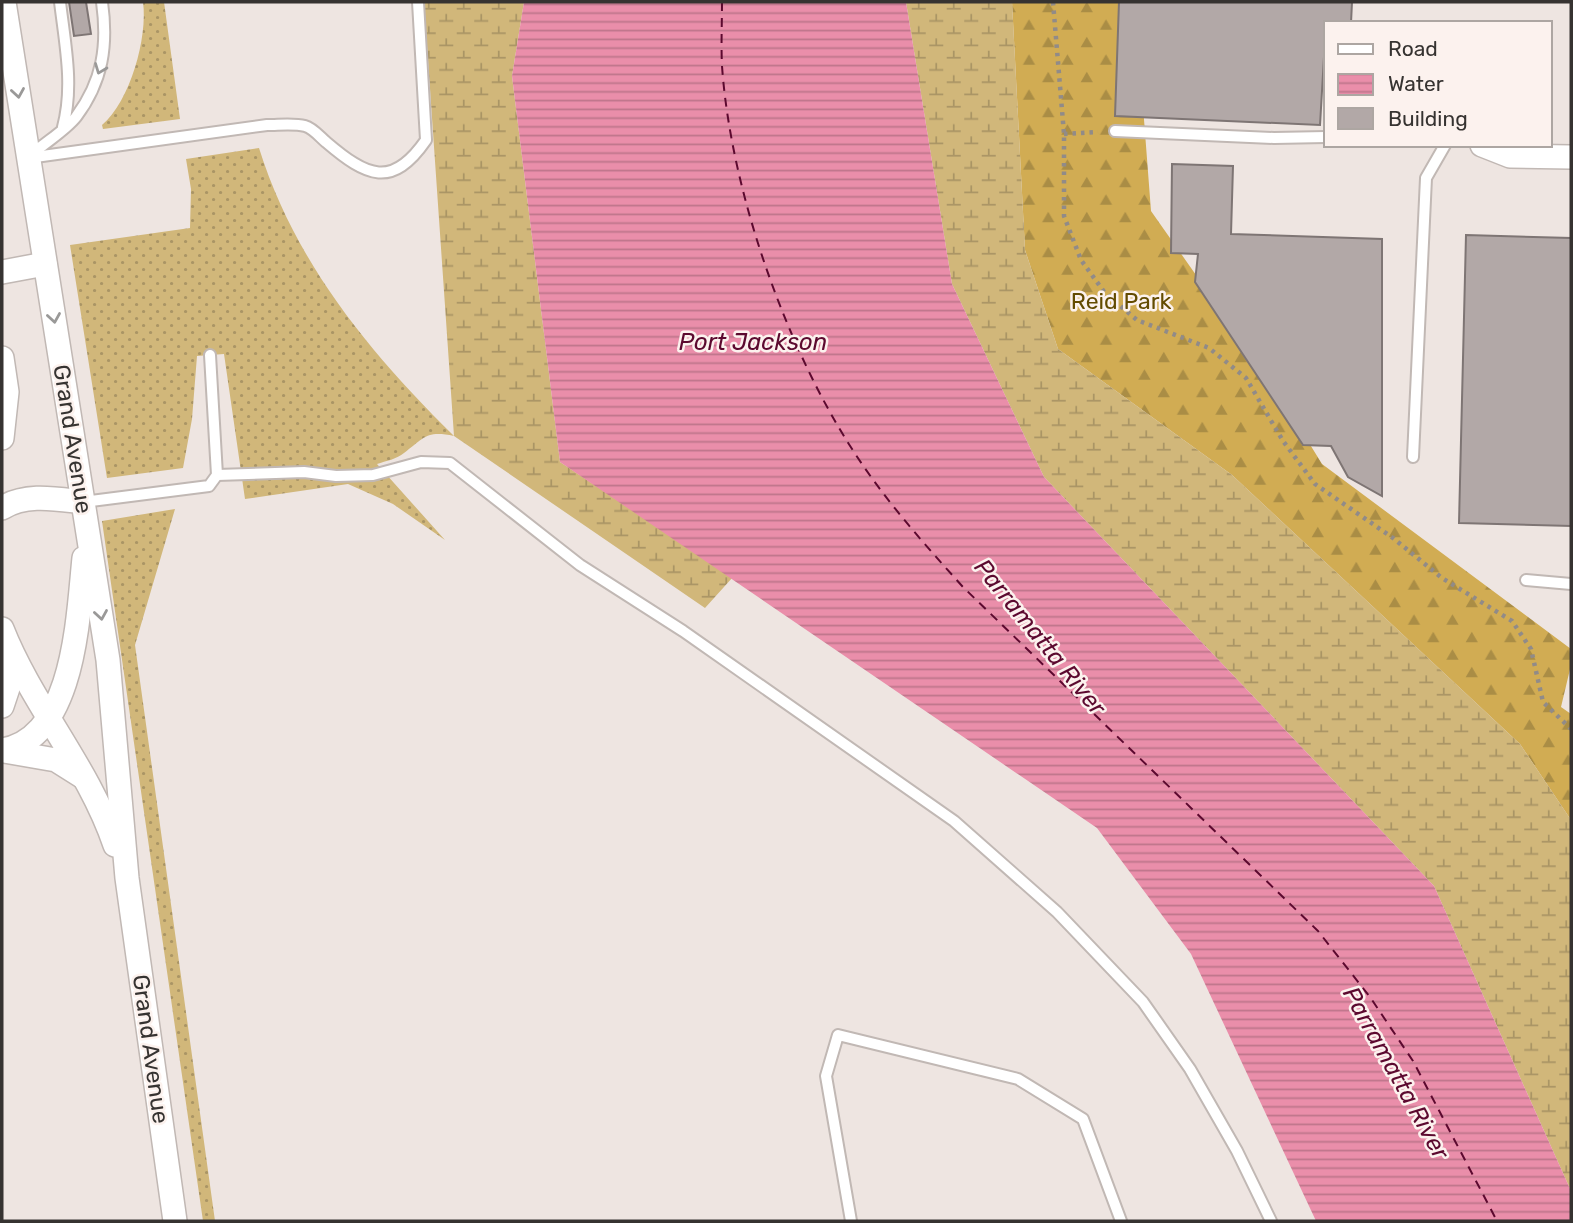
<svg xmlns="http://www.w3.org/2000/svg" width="1573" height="1223" font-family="Rubik,sans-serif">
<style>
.grass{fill:url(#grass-dots)}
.forest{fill:url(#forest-firs)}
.wetland{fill:url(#wetland-marsh)}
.water{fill:url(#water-rules)}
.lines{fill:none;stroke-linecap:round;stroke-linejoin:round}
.ferry{stroke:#5c092f;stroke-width:2;stroke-dasharray:9 7;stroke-linecap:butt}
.building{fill:#b2a8a7;stroke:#7e7574;stroke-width:2}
.service-casing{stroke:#c1b8b4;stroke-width:14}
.minor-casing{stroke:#c1b8b4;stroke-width:26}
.path{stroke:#918b88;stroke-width:4.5;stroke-dasharray:3.5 5;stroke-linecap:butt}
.service{stroke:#fff;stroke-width:10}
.minor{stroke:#fff;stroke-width:23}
.oneway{stroke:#9a9998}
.labels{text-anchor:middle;stroke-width:5;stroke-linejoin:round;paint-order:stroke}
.park-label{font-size:23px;fill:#634b00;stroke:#fcf2ee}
.street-label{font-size:23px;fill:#363331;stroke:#fcf2ee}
.water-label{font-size:24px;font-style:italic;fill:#5c092f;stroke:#fcf2ee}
</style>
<defs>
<pattern id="grass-dots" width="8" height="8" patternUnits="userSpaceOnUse" patternTransform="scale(1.75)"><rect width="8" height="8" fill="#d1b77a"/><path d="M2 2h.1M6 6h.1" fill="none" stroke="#aa9565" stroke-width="1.8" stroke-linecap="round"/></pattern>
<pattern id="forest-firs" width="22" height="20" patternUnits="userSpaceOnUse" patternTransform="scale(1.75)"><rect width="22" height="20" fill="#d1ac53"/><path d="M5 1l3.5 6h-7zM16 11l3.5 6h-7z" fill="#aa8d45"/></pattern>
<pattern id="wetland-marsh" width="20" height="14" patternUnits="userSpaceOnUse" patternTransform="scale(1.75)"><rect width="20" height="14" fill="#d1b77a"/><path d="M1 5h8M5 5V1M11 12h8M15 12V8" fill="none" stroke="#aa9565"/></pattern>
<pattern id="water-rules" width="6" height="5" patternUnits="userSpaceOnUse" patternTransform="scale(1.75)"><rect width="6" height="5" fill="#ea8eaa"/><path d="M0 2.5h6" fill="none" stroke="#be758b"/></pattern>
</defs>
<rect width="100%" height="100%" fill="#eee5e1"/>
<g class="grass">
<path d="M143,2H164L180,119L103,129L102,125C130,102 148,37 143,2Z"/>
<path d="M259,148C295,263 370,353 454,436C426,430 424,438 404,453C397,459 386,461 377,464L445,540L393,504L348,484L245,499L224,354L197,356L192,419L183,468L107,478L70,245L190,228L191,189L186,159Z"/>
<path d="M175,509L135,645L215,1221H203L102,521Z"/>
</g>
<path class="forest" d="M1012,2H1135L1151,211L1274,386L1322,464L1571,649V665L1561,707L1571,714V820L1520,744L1232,475L1058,349L1025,250Z"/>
<g class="wetland">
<path d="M424,2H524L512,76L560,462L733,577L705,608L454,436Z"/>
<path d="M906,2H1012L1025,250L1058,349L1232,475L1520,744L1571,820V1191L1434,886L1044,477L952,284Z"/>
</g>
<path class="water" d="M524,2H906L952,284L1044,477L1434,886L1571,1191V1221H1316L1191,954L1097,828L560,462L512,76Z"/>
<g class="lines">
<path class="ferry" d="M722,2C722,23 721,45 722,66C731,194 789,358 862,464C892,508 927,547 963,587L1318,931L1370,997L1413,1061L1497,1221"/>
</g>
<g class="building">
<path d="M69,2H86L91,34L74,36Z"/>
<path d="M1119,2H1352L1351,23H1326L1320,125L1115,116Z"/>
<path d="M1172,164L1233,166L1231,234L1382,239V496L1348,477L1331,446L1303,445L1195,282L1198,254L1171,253Z"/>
<path d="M1466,235L1571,238V526L1459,523Z"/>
</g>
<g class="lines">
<defs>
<g id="service">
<path d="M60,2C65,44 74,86 63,127"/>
<path d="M1115,131L1274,138L1326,137"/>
<path d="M30,156C44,143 65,131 76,117C103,81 108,45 102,2"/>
<path d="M28,158L267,125C279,125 294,123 305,126C313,128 321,138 326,142C367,177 392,189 426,140L418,2"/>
<path d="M1413,457L1426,178L1445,145"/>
<path d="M217,475L304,472L336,476L373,475L421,462L450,463L580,565L683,631L954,821L1057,912L1143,1002L1190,1069L1237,1151L1271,1221"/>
<path d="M83,502L209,486L217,475L210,355"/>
<path d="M1526,580L1571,584"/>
<path d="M851,1221L826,1076L838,1035L1018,1079L1083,1119L1121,1221"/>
</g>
<g id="minor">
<path d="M4,2L108,660L127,878L175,1221"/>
<path d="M1482,145L1510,156L1571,157"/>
<path d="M2,272L45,264"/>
<path d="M2,358L7,392L2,438"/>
<path d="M2,508C26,493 56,499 83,502"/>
<path d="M2,629C32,705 88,766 115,845"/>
<path d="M2,706L8,688L4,651"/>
<path d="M2,750C75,739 78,615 84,558"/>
<path d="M4,751L56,760L83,777"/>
</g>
</defs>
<use href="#service" class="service-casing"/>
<use href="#minor" class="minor-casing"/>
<g class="path">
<path d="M1053,2L1064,134V216L1081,260L1105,293L1137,320L1209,348L1246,378L1283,441L1315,484L1393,538L1442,578L1512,621L1531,649L1543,702L1571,729"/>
<path d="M1064,134L1098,132"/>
</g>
<use href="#service" class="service"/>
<use href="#minor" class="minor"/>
</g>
<defs><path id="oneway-chevron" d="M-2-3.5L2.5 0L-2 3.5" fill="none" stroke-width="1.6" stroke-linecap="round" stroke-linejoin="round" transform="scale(1.75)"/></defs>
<g class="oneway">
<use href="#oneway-chevron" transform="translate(100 69) rotate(111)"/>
<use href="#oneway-chevron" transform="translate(18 93) rotate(81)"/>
<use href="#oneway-chevron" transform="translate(54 318) rotate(81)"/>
<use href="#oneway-chevron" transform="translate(101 615) rotate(81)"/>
</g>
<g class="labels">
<g class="park-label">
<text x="1121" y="309">Reid Park</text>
</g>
<g class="street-label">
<text transform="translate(73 439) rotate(81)" y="8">Grand Avenue</text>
<text transform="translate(151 1049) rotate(82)" y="8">Grand Avenue</text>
</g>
<g class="water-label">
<text x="753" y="350">Port Jackson</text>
<text transform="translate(1040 637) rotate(51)" y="8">Parramatta River</text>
<text transform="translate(1396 1073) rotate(61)" y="8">Parramatta River</text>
</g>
</g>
<rect width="1573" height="1223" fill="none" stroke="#363331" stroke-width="7"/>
<rect x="1324" y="21" width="228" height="126" fill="#fcf2ee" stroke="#ada6a2" stroke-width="2"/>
<rect x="1338" y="44" width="35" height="10" fill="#ffffff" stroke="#ada6a2" stroke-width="2"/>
<text x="1388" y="56" font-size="21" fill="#363331">Road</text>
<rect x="1338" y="74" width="35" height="21" fill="url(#water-rules)" stroke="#ada6a2" stroke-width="2"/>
<text x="1388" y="91" font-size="21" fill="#363331">Water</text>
<rect x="1338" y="108" width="35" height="21" fill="#b2a8a7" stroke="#ada6a2" stroke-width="2"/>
<text x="1388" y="126" font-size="21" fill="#363331">Building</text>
</svg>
